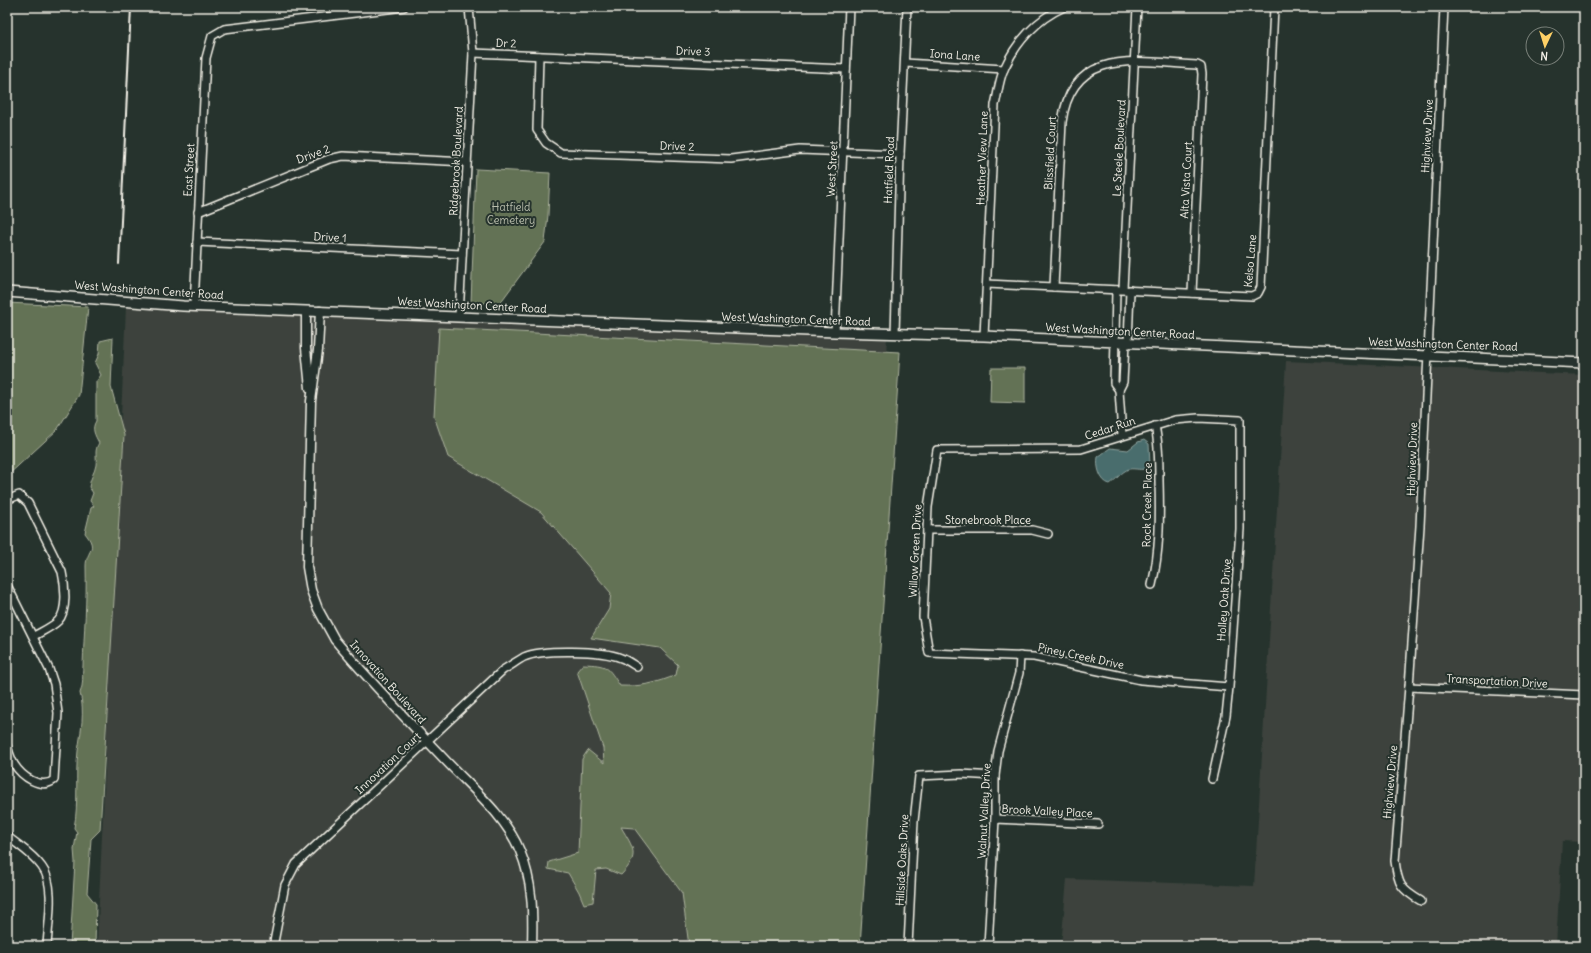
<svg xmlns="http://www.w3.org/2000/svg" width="1591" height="953" font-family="Delius,sans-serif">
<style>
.built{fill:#3c433d}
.green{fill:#637254;stroke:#acb29e}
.water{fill:#496d6d;stroke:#8da29e}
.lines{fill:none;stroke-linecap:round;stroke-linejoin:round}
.minor-casing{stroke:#f4f1e8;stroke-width:10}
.tertiary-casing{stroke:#f4f1e8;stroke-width:11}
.secondary-casing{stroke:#f4f1e8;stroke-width:12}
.minor{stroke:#26332d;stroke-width:7}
.tertiary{stroke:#26332d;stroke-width:8}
.secondary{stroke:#26332d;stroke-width:9}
.rail{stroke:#f4f1e8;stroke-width:2}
.labels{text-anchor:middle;stroke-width:4;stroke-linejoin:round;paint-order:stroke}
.street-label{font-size:11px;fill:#f4f1e8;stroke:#26332d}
.park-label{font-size:11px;fill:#babead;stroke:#26332d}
</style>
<rect width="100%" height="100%" fill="#26332d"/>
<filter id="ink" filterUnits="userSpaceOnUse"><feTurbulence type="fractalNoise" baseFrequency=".025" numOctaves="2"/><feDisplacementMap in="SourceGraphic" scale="8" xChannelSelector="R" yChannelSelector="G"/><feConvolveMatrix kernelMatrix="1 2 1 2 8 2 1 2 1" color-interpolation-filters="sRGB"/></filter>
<g filter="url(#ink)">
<g class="built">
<path d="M126,307L887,338L851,946H97Z"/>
<path d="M1286,361L1584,375V842L1562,841L1556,946H1061L1067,879L1254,886Z"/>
</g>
<g class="green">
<path d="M476,169L550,173L548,215L545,242L500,303H471Z"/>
<path d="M7,303L88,307L79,395L57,430L7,476Z"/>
<path d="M439,328L900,352L860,946H689L682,893L634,828L621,827C634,849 640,855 621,875L606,869L596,870L593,902L584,904L579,892L568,873L548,869L549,862L578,853L582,759L588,750L604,763L603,748L577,671L583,664C608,665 607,666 620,686C640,687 658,683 676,675L678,665L660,648L591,638L609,609L611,593L541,512L448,457L434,416Z"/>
<path d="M113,338L111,387L124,435L100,830L91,839L87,893L96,904L95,946H70L75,862L74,849L77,832L74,828C79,803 75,776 78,751C81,732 85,711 80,693C84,683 82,676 83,666C84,633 87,600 86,566C86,550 99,550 85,533L91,508L94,506L90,501L93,493L89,487C90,478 95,472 96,465C97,457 94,450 99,443C95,435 91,429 96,421V382L101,375L95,363L99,354L100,341Z"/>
<path d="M991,368H1025V403L990,402Z"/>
</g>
<path class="water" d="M1144,440L1149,444L1150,466L1148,468C1141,471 1136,468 1129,469C1122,471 1116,480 1110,484C1100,482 1096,466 1098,457L1110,448L1128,450L1138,442Z"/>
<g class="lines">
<defs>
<g id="minor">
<path d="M473,53L846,69"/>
<path d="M539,56L537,130L546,143L561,153L731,159L800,150L900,154"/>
<path d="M905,63L1004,69"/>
<path d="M198,212L329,159L343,156L467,162"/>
<path d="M197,242L462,254"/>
<path d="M987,284L1252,296L1258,293L1261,287L1274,7"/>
<path d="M1054,287L1062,122C1072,46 1139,62 1197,65L1201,67L1202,74L1192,293"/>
<path d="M1123,289L1137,7"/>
<path d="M1116,290L1114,383L1119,390"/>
<path d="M194,306L206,58L212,36L224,29L404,7"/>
<path d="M459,316L473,53L469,7"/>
<path d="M835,332L849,7"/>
<path d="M895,334L900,154L907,7"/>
<path d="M984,336L995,105C998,93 999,80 1004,69C1016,42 1037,19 1064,7"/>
<path d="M1128,344L1130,290"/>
<path d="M1122,435L1119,390L1123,382L1125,344"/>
<path d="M7,500L19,495L28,503L62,572C65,585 68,611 58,621C52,627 41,632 34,636"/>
<path d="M927,530H1032L1048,534"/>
<path d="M7,585L49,669L54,684L58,713L54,780C41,790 22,777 14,764C11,759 9,752 7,746"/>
<path d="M1152,585C1160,551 1160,516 1159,481C1159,462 1159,444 1155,426"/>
<path d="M1409,687L1584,695"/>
<path d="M1212,779L1226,716L1229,687L1240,529V420L1198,418L1175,420L1081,449L937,450L928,507L923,617L929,653L1034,657L1141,680L1229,687"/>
<path d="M995,819L1098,824"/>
<path d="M7,836C19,846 33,854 42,867C56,885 48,924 47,946"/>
<path d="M1421,901C1400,889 1398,884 1395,861L1409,687L1420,526L1444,7"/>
<path d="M274,942L285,885L296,864L503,670C510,666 517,661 524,657C542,649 602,650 621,658C627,660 632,664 637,667"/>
<path d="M908,946L914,821L919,776L961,774L995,776"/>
<path d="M988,946L995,819V776L998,751L1019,673L1020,656"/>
</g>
<g id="tertiary">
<path d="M306,311V348L310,388"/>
<path d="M320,311L318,350L311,401L307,567L311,590L318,609L335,640C371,683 411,724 450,765C474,790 506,817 520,851C533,882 533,913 532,946"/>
</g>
<path id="secondary" d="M7,292L183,306L835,332L984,336L1584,363"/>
</defs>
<use href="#minor" class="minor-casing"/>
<use href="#tertiary" class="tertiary-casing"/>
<use href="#secondary" class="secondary-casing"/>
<use href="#minor" class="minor"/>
<use href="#tertiary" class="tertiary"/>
<use href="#secondary" class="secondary"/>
<path class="rail" d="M119,264L131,7"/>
</g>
</g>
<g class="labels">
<g class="street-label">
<text transform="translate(506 43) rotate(2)" y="4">Dr 2</text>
<text transform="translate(693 51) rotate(2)" y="4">Drive 3</text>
<text transform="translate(955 55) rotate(4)" y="4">Iona Lane</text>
<text transform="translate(1427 136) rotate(-87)" y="4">Highview Drive</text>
<text transform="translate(677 146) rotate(2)" y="4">Drive 2</text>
<text transform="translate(1119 148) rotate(-87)" y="4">Le Steele Boulevard</text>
<text transform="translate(1050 153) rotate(-87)" y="4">Blissfield Court</text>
<text transform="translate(313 154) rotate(-20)" y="4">Drive 2</text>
<text transform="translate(982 158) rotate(-88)" y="4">Heather View Lane</text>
<text transform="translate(456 161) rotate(-87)" y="4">Ridgebrook Boulevard</text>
<text transform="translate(832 169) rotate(-87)" y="4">West Street</text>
<text transform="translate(189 170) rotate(-87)" y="4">East Street</text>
<text transform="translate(889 170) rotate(-88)" y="4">Hatfield Road</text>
<text transform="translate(1186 180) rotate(-87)" y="4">Alta Vista Court</text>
<text transform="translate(330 237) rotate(3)" y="4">Drive 1</text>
<text transform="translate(1250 261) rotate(-85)" y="4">Kelso Lane</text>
<text transform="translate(149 290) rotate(4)" y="4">West Washington Center Road</text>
<text transform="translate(472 305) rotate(3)" y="4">West Washington Center Road</text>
<text transform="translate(796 319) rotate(2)" y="4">West Washington Center Road</text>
<text transform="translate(1120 331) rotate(3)" y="4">West Washington Center Road</text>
<text transform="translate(1443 344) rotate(2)" y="4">West Washington Center Road</text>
<text transform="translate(1110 428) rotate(-18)" y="4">Cedar Run</text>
<text transform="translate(1412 459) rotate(-88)" y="4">Highview Drive</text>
<text transform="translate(1147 505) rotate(-89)" y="4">Rock Creek Place</text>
<text x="988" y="524">Stonebrook Place</text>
<text transform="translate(915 551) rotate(-87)" y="4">Willow Green Drive</text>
<text transform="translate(1224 600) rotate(-86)" y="4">Holley Oak Drive</text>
<text transform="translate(1081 656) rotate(12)" y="4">Piney Creek Drive</text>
<text transform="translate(1497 681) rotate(3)" y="4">Transportation Drive</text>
<text transform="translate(388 682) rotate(48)" y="4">Innovation Boulevard</text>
<text transform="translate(388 763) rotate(-43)" y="4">Innovation Court</text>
<text transform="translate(1390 782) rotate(-85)" y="4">Highview Drive</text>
<text transform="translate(984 811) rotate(-87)" y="4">Walnut Valley Drive</text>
<text transform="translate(1047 811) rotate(3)" y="4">Brook Valley Place</text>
<text transform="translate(902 860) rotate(-87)" y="4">Hillside Oaks Drive</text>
</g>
<g class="park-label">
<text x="511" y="211">Hatfield<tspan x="511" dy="13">Cemetery</tspan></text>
</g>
</g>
<rect width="1591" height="953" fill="none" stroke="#26332d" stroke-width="24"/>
<rect x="12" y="12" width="1567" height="929" fill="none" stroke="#f4f1e8" stroke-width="1.5" filter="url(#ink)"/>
<g transform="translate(1545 46) rotate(184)"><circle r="19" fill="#26332d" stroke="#787f78"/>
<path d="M0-3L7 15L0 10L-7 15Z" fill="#ffd166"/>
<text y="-6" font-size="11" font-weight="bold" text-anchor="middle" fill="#f4f1e8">N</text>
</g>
</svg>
